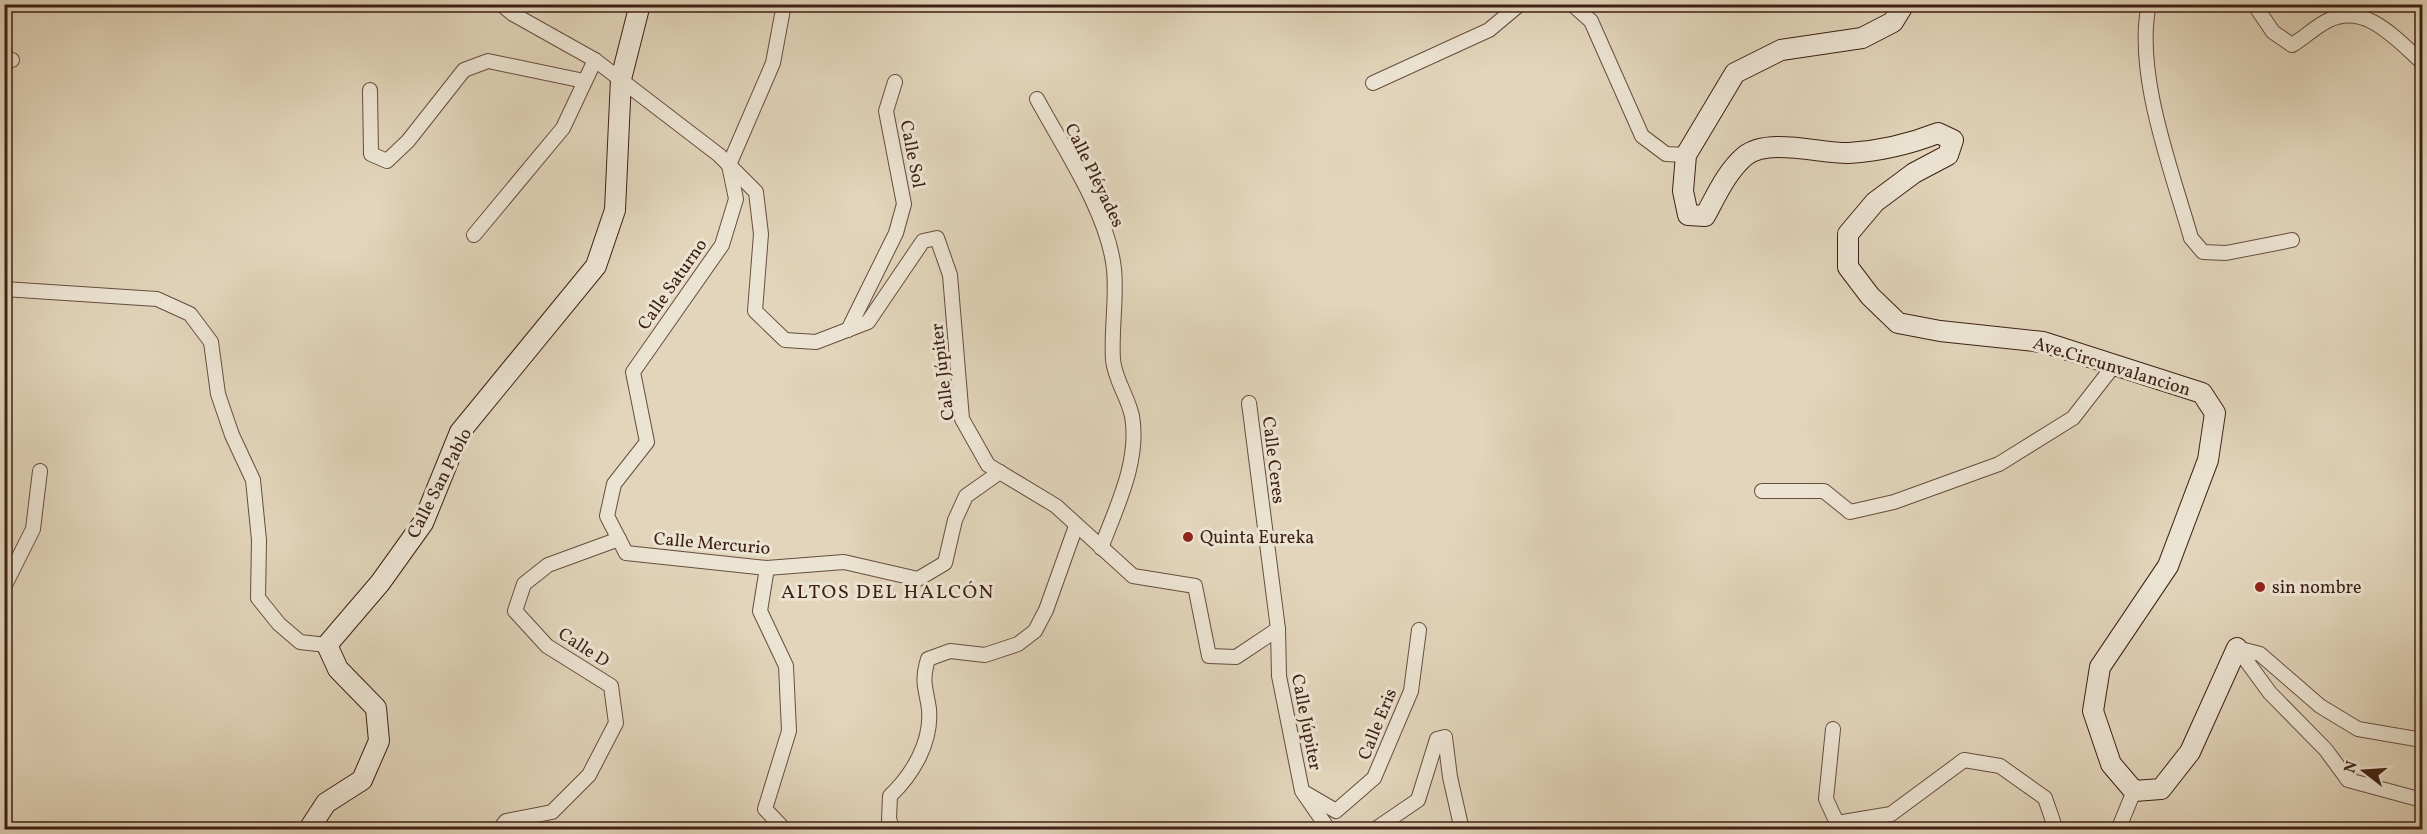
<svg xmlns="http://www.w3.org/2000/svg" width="2427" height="834" font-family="Vollkorn,serif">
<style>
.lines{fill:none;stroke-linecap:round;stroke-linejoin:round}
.street-casing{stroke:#674d3e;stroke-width:16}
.secondary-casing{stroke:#3e2014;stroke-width:22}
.street{stroke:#ece4d3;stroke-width:14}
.secondary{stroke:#ece4d3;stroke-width:20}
.poi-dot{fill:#8f2418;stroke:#ece4d3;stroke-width:2}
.labels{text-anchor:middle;stroke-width:6;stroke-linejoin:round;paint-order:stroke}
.street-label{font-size:18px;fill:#3e2014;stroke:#ece4d3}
.poi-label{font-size:18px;fill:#3e2014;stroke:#ece4d3;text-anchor:start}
.neighbourhood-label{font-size:20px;letter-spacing:1.5px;fill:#3e2014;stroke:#ece4d3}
</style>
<rect width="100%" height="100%" fill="#e2d5bb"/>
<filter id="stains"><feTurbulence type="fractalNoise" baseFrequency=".00333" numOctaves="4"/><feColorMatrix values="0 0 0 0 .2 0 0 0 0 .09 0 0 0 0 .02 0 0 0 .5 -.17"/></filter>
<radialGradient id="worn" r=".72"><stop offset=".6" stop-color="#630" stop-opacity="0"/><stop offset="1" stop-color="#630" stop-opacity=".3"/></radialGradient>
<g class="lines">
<defs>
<g id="street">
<path d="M501,4L513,14L595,60L719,155L756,192L761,234L755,311L785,340L816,342L868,322L923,241L937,238L950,275L962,419L988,465L1056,506L1133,576L1195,586L1209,656L1236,657L1278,629L1279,676L1302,791L1329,830"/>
<path d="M784,4L773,63L729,165L736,199L722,245L633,372L647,442L614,484L607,516L626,553L767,568L844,562L918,579L945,563L955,520L966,496L1000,472"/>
<path d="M1572,4L1591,21L1642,136L1666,154L1686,155"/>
<path d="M2149,4C2134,73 2172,171 2191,238L2203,252L2226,253L2292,240"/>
<path d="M2254,4L2273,32L2292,45C2304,38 2315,27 2327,21C2365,1 2397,40 2422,62"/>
<path d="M4,59L12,60"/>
<path d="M1373,83L1489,30L1520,4"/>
<path d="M370,90L371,154L387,161L408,141L464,70L488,61L584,81"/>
<path d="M1037,99C1064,149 1108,213 1114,269C1117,299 1111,330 1113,360C1115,380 1128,397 1132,416C1140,461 1116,508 1101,548"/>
<path d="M474,235L563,128L595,60"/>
<path d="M4,289L157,299L190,314L211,342L218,394L232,435L253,480L259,540L258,598L279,624L300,642L327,645"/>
<path d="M848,330L896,233L904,204L886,111L895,82"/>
<path d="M1249,403L1278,629"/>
<path d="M1762,491H1824L1850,512L1894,502L1999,464L2073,418L2115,364"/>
<path d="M767,568L760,611L786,666L789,731L765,809L785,830"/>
<path d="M4,587L33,529L40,471"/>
<path d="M2237,648L2270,693L2326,750L2348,780L2422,800"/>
<path d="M2237,648L2260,654L2320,706L2358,729L2422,740"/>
<path d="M1833,729L1826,799L1837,823L1891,814L1964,760L2000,766L2045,798L2056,830"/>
<path d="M1307,794L1336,811L1374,778L1411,691L1419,630"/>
<path d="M499,830L506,821L552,812L589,775L616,723L611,686L547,646L515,611L524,584L548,565L619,539"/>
<path d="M893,830L889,819L890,796C913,774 932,742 929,709C926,687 921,683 928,659L950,651L985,655L1018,644L1035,631L1046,610L1076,526"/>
<path d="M1374,830L1418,800L1437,739L1445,737L1450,777L1462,830"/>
<path d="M2118,830L2134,791"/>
</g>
<g id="secondary">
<path d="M1904,4L1893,22L1862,38L1781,50L1735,73L1686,155L1683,191L1688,215L1705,216C1716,196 1727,171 1745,156C1768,137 1822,154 1849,153C1879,151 1910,144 1938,133L1953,140L1948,155L1914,173L1875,202L1848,234V267L1870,296L1898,323L1940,331L2043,342L2202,393L2215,413L2208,460L2168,566L2100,667L2093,711L2111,764L2134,791L2161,789L2190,752L2237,648"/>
<path d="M312,830L311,826L326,803L362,780L379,741L376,708L338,669L327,645L380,583L423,523L460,432L596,266L615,210L621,79L640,4"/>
</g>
</defs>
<use href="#street" class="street-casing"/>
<use href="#secondary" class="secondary-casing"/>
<use href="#street" class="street"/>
<use href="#secondary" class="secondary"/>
</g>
<g class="poi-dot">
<circle cx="1188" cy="537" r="6"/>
<circle cx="2260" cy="587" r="6"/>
</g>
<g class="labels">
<g class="street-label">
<text transform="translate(913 154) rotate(79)" y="6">Calle Sol</text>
<text transform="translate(1095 175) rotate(64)" y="6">Calle Pléyades</text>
<text transform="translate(672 284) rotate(-55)" y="6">Calle Saturno</text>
<text transform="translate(2112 366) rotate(17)" y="6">Ave.Circunvalancion</text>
<text transform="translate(942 372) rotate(-97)" y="6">Calle Júpiter</text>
<text transform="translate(1274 460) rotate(83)" y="6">Calle Ceres</text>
<text transform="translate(439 483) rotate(-63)" y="6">Calle San Pablo</text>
<text transform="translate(712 543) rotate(5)" y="6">Calle Mercurio</text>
<text transform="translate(584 647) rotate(33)" y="6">Calle D</text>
<text transform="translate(1307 722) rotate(79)" y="6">Calle Júpiter</text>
<text transform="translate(1377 724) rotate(-68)" y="6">Calle Eris</text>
</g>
<g class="poi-label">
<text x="1200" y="543">Quinta Eureka</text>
<text x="2272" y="593">sin nombre</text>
</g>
<g class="neighbourhood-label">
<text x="888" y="598">ALTOS DEL HALCÓN</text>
</g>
</g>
<rect width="2427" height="834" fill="none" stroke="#e2d5bb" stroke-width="24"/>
<rect x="6" y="6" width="2415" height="822" fill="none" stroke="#3e2014" stroke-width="3"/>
<rect x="12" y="12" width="2403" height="810" fill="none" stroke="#3e2014" stroke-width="1.5"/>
<g transform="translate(2364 771) rotate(287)" stroke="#ece4d3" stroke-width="4.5" paint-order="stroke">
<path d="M0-4.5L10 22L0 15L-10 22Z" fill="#3e2014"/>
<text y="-9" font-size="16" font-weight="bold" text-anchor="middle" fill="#3e2014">N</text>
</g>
<rect width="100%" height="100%" filter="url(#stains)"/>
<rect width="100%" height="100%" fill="url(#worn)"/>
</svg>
